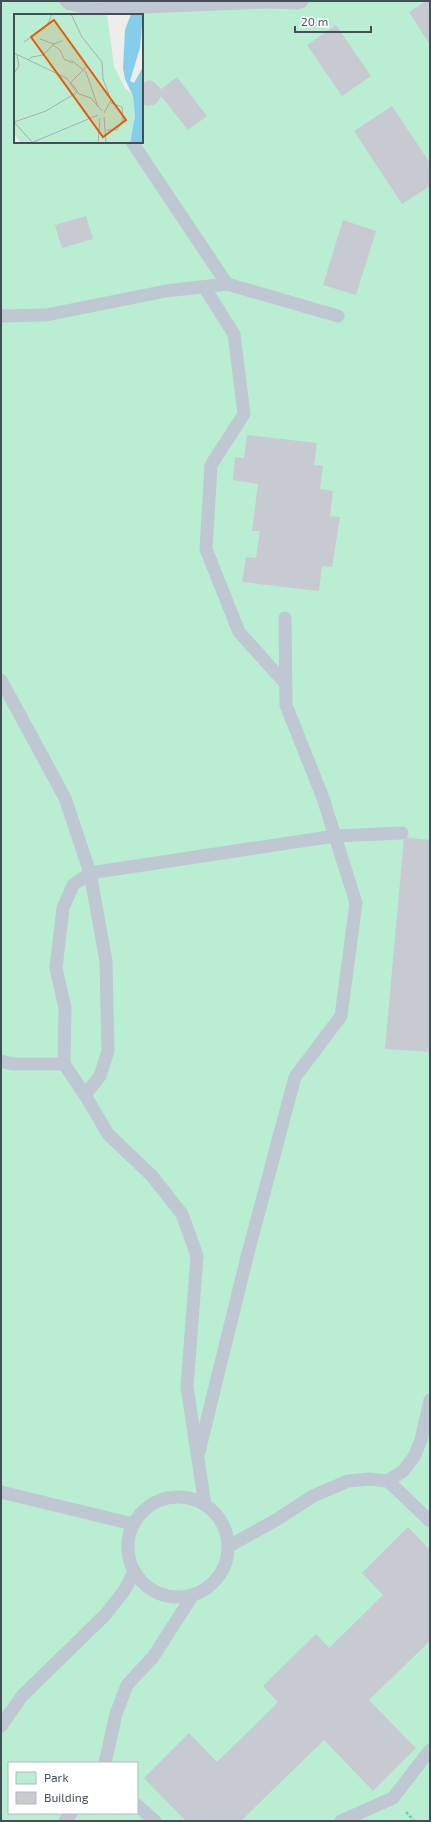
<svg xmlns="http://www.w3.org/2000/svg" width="431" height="1822" font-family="'Exo 2',sans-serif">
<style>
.green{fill:#b9eed2;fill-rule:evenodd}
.building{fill:#c8cad2}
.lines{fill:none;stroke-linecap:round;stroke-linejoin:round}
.path{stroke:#71cca6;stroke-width:2.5;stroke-dasharray:3 2;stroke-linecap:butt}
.lane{stroke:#bfc7d2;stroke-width:13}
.inset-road{fill:none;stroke:#abadb1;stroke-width:1}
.view{fill:#e8590c;fill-opacity:0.15;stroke:#e8590c;stroke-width:2}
.inset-edge{fill:none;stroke:#444e59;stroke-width:2}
</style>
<rect width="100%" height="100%" fill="#efecec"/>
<path class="green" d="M1,1H430V1821H1ZM15,15H142V142H15ZM9,1763H137V1813H9Z"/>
<g class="building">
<path d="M426,1H430V45L409,12Z"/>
<path d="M336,25L371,76L342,96L307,45Z"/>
<path d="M177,77L207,116L188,130L161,96L157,103L153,105L148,106L142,104V83L150,80L154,82L161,89Z"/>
<path d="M392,106L430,163V186L402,204L354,131Z"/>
<path d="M86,216L93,239L62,248L55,225Z"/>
<path d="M343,220L376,231L356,295L323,285Z"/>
<path d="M247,435L317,443L314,465L323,466L320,489L333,491L330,516L340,517L332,567L322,566L319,591L242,582L246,557L256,558L260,531H252L258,484L233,480L235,457L244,458Z"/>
<path d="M404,837L430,840V1052L385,1049Z"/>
<path d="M408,1527L430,1550V1641L369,1700L416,1748L373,1791L324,1740L241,1821H186L144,1778L189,1733L217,1762L278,1702L263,1686L316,1634L329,1648L383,1595L362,1573Z"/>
</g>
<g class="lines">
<path class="path" d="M406,1812L414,1821"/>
<g class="lane">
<path d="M66,1L70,4L95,9L268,2L298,3L302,1"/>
<path d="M132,142L227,284"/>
<path d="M204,287L234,334L244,414L211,465L206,549L239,632L285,683"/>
<path d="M1,316L46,315L166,291L227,284L338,316"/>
<path d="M1,680L65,798L90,873L106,961L108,1051L100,1076L85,1095L108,1134L152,1176L182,1214L197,1256L187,1387L205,1505"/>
<path d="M1,1061L12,1064H64"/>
<path d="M85,1095L64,1064L65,1008L56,968L63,908L73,885L90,873L335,836L402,833"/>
<path d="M199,1452L248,1253L295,1077L341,1016L356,903L323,798L286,705L285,618"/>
<path d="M388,1481L430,1521"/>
<path d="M1,1492L133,1524"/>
<circle cx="178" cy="1547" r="50"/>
<path d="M229,1546L276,1520L313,1496L348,1481L370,1479L388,1481L403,1471L414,1457L421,1440L430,1400"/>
<path d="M1,1726L22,1696L105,1615L124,1591L134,1572"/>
<path d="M105,1763L116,1714L127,1685L153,1657L193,1595"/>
<path d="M137,1805L155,1821"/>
<path d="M65,1821L71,1813"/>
<path d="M341,1821L393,1798L430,1750"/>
</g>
</g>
<g transform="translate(14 14)">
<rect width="129" height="129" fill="#efecec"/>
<path d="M0,0H93L100,52L111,74L119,81L121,102L116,129H7L0,119Z" fill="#b9eed2"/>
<path d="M117,0H129L126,34L116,67L120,69L129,53V129H116L121,102L119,82L111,65L109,54L111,16Z" fill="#85ceeb"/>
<path class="inset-road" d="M57,0L68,23L88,48L89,65L97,86L90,99M26,25L40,30M10,28L33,12L38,0M39,31L46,36L50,45L59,49M0,39L52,64L60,72L65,80L77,84L88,97M14,46L18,43L29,41L40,30L48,27M57,46L72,58L84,93M0,59L5,52L3,41M63,79L56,69L72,53M90,103L92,129M0,108L32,97L62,79M0,108L18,128M93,116H103L109,106L108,93L97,89M17,129L84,101M84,129L86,104"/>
<path class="view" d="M40,6L112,106L89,123L17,23Z"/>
<rect width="129" height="129" class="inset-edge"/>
</g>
<rect width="431" height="1822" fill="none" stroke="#444e59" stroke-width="4"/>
<rect x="8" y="1762" width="130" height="52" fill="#ffffff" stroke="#b4b8bd"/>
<rect x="16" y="1772" width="20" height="12" fill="#b9eed2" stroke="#b4b8bd"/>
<text x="44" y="1782" font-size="12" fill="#444e59">Park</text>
<rect x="16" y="1792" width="20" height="12" fill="#c8cad2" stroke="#b4b8bd"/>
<text x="44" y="1802" font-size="12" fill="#444e59">Building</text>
<path d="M295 26v6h76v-6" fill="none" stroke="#444e59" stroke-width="2"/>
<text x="301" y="26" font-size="12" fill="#444e59" stroke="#ffffff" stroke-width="3" paint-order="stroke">20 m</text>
</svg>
